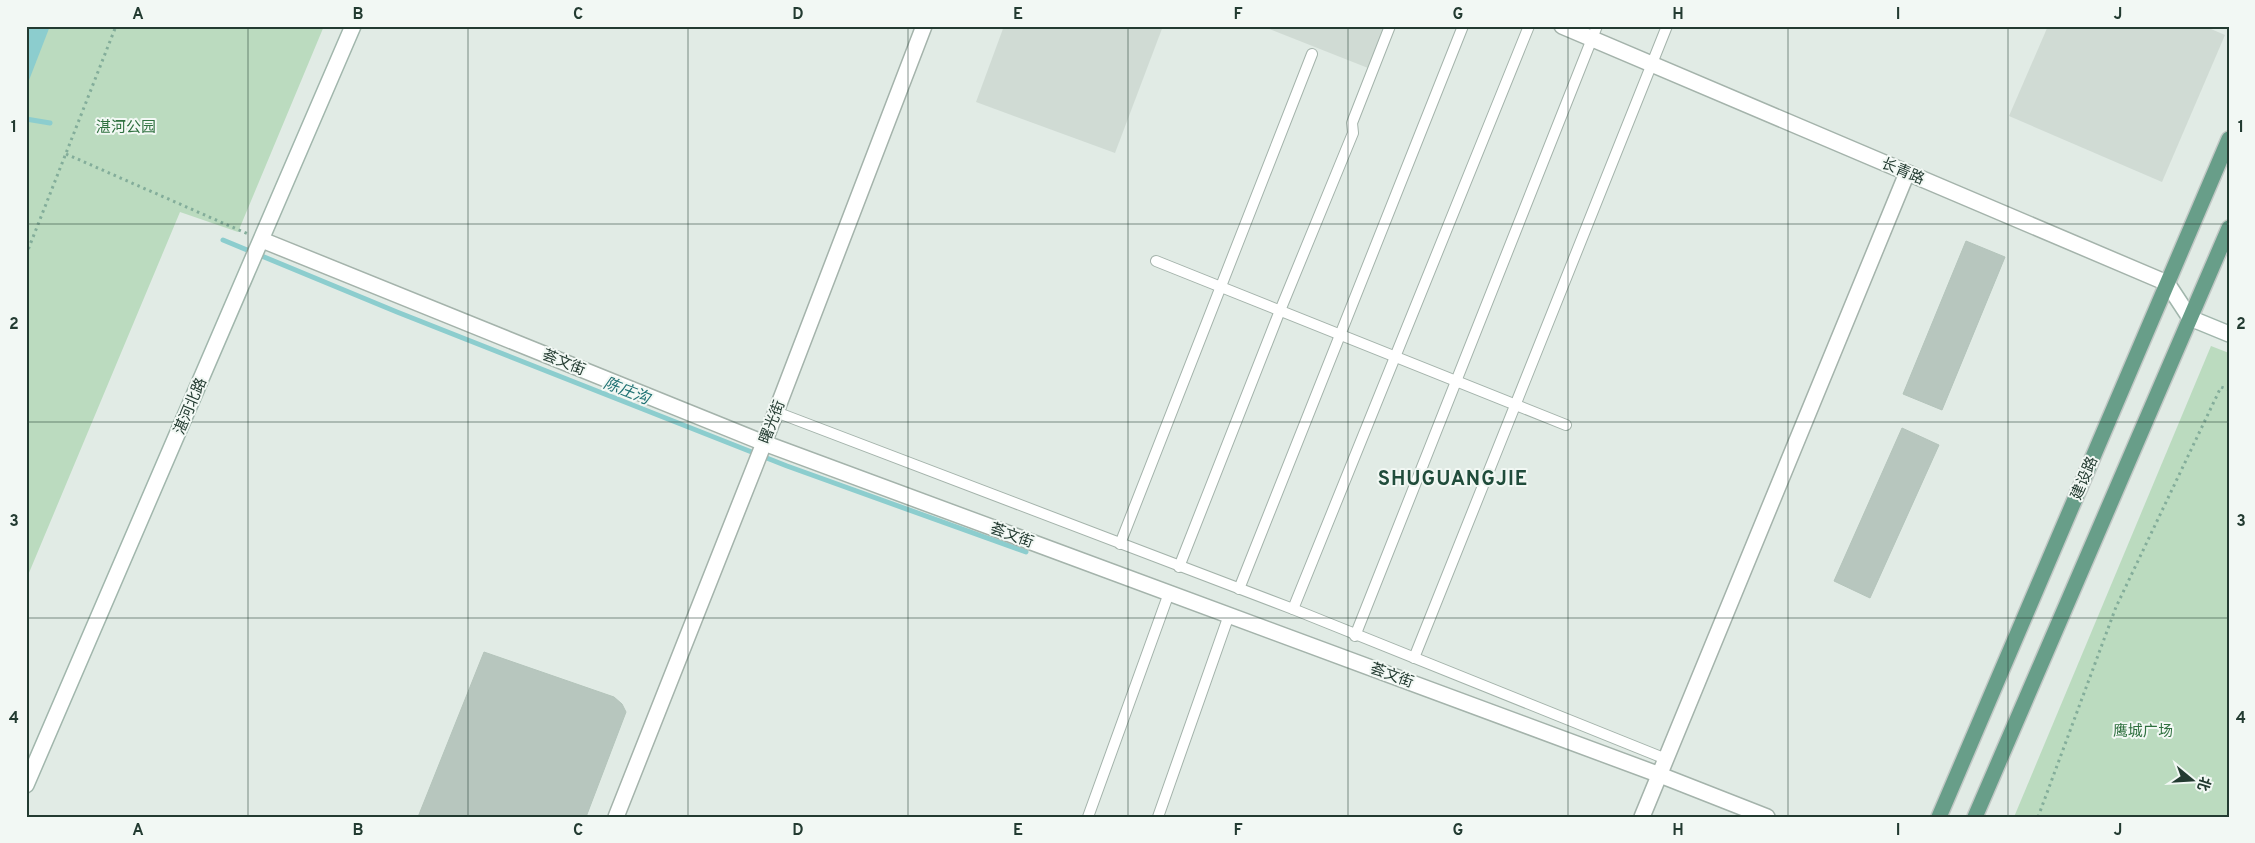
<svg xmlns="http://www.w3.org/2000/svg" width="2255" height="843" font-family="Overpass,'Noto Sans SC',sans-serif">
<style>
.built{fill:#d0dbd4}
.green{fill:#bbdbbf}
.water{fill:#8ccdce}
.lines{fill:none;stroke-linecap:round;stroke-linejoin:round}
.stream{stroke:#8ccdce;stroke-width:5}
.building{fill:#b7c6be;stroke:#b4c4bb}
.lane-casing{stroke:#a4b3ab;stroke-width:12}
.street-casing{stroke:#a4b3ab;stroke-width:18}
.secondary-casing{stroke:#a1b6ac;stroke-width:18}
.primary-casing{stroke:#c1c8c5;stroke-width:18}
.path{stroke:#83ad9a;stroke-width:3;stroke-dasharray:2.5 4;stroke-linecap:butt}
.lane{stroke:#fff;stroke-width:10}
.street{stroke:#fff;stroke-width:15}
.secondary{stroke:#fff;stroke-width:15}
.primary{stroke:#689e89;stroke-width:15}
.grid{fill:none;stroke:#233b31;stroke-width:1;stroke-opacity:0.55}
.labels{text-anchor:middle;stroke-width:4;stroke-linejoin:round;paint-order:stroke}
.park-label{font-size:15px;fill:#2f703f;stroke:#f2f8f4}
.street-label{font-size:15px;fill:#233b31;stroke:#f2f8f4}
.water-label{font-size:16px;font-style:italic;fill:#207274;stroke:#f2f8f4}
.district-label{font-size:20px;font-weight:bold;letter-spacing:1px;fill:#204c3b;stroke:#f2f8f4}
.neatline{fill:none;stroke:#233b31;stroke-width:2}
.grid-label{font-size:16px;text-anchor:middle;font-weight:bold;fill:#233b31}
</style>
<rect width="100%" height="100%" fill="#e1ebe5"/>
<g class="built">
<path d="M1004,26H1163L1115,153L976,102Z"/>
<path d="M1262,26H1385L1368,68Z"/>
<path d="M2048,26H2204L2225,35L2162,182L2009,116Z"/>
</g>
<g class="green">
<path d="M26,26H324L238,232L180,212L26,580Z"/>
<path d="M2211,346L2229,353V817H2014Z"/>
</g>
<path class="water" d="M26,26H50L26,88Z"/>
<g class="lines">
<g class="stream">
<path d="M26,119L50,123"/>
<path d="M223,240L397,312L787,466L1026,552"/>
</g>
</g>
<g class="building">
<path d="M1966,241L2005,257L1942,410L1903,394Z"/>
<path d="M1902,428L1939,445L1870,598L1834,581Z"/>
<path d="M484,652L614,697L622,704L626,712L586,817H418Z"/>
</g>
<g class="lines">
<defs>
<g id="lane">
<path d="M1156,261L1566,425"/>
<path d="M776,412L1293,609L1666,759"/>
<path d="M1120,544L1312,54"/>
<path d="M1179,567L1277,318L1353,133L1352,123L1390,26"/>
<path d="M1239,589L1463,26"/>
<path d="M1293,609L1529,26"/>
<path d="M1355,636L1597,26"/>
<path d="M1414,658L1667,26"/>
<path d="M1088,817L1169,593"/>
<path d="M1158,817L1229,615"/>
</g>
<g id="street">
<path d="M1562,26L2167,283"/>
<path d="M262,240L764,443L1660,775L1767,817"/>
<path d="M616,817L764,443L924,26"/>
<path d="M1642,817L1907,173"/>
</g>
<g id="secondary">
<path d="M2167,283L2190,318L2229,334"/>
<path d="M26,785L353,26"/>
</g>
<g id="primary">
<path d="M1939,817L2229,139"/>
<path d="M1975,817L2229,228"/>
</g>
</defs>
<use href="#lane" class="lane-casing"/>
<use href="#street" class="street-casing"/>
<use href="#secondary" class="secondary-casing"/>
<use href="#primary" class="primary-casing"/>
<g class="path">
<path d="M66,154L248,234"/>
<path d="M26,255L116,26"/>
<path d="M2038,817L2116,607L2221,387L2229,390"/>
</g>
<use href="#lane" class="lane"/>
<use href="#street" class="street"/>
<use href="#secondary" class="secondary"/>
<use href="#primary" class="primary"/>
</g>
<path class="grid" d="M248,26V817M468,26V817M688,26V817M908,26V817M1128,26V817M1348,26V817M1568,26V817M1788,26V817M2008,26V817M26,224H2229M26,422H2229M26,618H2229"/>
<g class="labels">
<g class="park-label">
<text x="126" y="132">湛河公园</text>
<text x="2143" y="736">鹰城广场</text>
</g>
<g class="street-label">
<text transform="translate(1903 171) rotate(23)" y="5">长青路</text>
<text transform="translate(564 362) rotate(22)" y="5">荟文街</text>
<text transform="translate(190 406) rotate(-67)" y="5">湛河北路</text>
<text transform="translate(772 422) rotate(-69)" y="5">曙光街</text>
<text transform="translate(2084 478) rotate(-67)" y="5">建设路</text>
<text transform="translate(1012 535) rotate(20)" y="5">荟文街</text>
<text transform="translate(1392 675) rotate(20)" y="5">荟文街</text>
</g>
<g class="water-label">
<text transform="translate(627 390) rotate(21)" y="6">陈庄沟</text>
</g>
<g class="district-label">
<text x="1453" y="485">SHUGUANGJIE</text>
</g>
</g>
<rect width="2255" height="843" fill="none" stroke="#f2f8f4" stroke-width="55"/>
<g transform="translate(2192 780) rotate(108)" stroke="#f2f8f4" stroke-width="4" paint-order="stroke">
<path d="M0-4L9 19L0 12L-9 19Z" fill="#233b31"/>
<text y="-8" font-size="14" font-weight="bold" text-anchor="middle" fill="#233b31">北</text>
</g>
<rect x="28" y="28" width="2200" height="788" class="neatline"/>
<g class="grid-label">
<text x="138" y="19">A</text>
<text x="358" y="19">B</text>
<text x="578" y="19">C</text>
<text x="798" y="19">D</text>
<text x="1018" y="19">E</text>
<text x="1238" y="19">F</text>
<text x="1458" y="19">G</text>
<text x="1678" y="19">H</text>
<text x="1898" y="19">I</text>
<text x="2118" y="19">J</text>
<text x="14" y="132">1</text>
<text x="2241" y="132">1</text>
<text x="14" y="329">2</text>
<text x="2241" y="329">2</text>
<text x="14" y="526">3</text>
<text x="2241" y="526">3</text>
<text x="14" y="723">4</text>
<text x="2241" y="723">4</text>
<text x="138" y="835">A</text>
<text x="358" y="835">B</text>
<text x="578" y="835">C</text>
<text x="798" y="835">D</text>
<text x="1018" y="835">E</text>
<text x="1238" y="835">F</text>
<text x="1458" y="835">G</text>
<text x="1678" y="835">H</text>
<text x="1898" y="835">I</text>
<text x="2118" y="835">J</text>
</g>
</svg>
